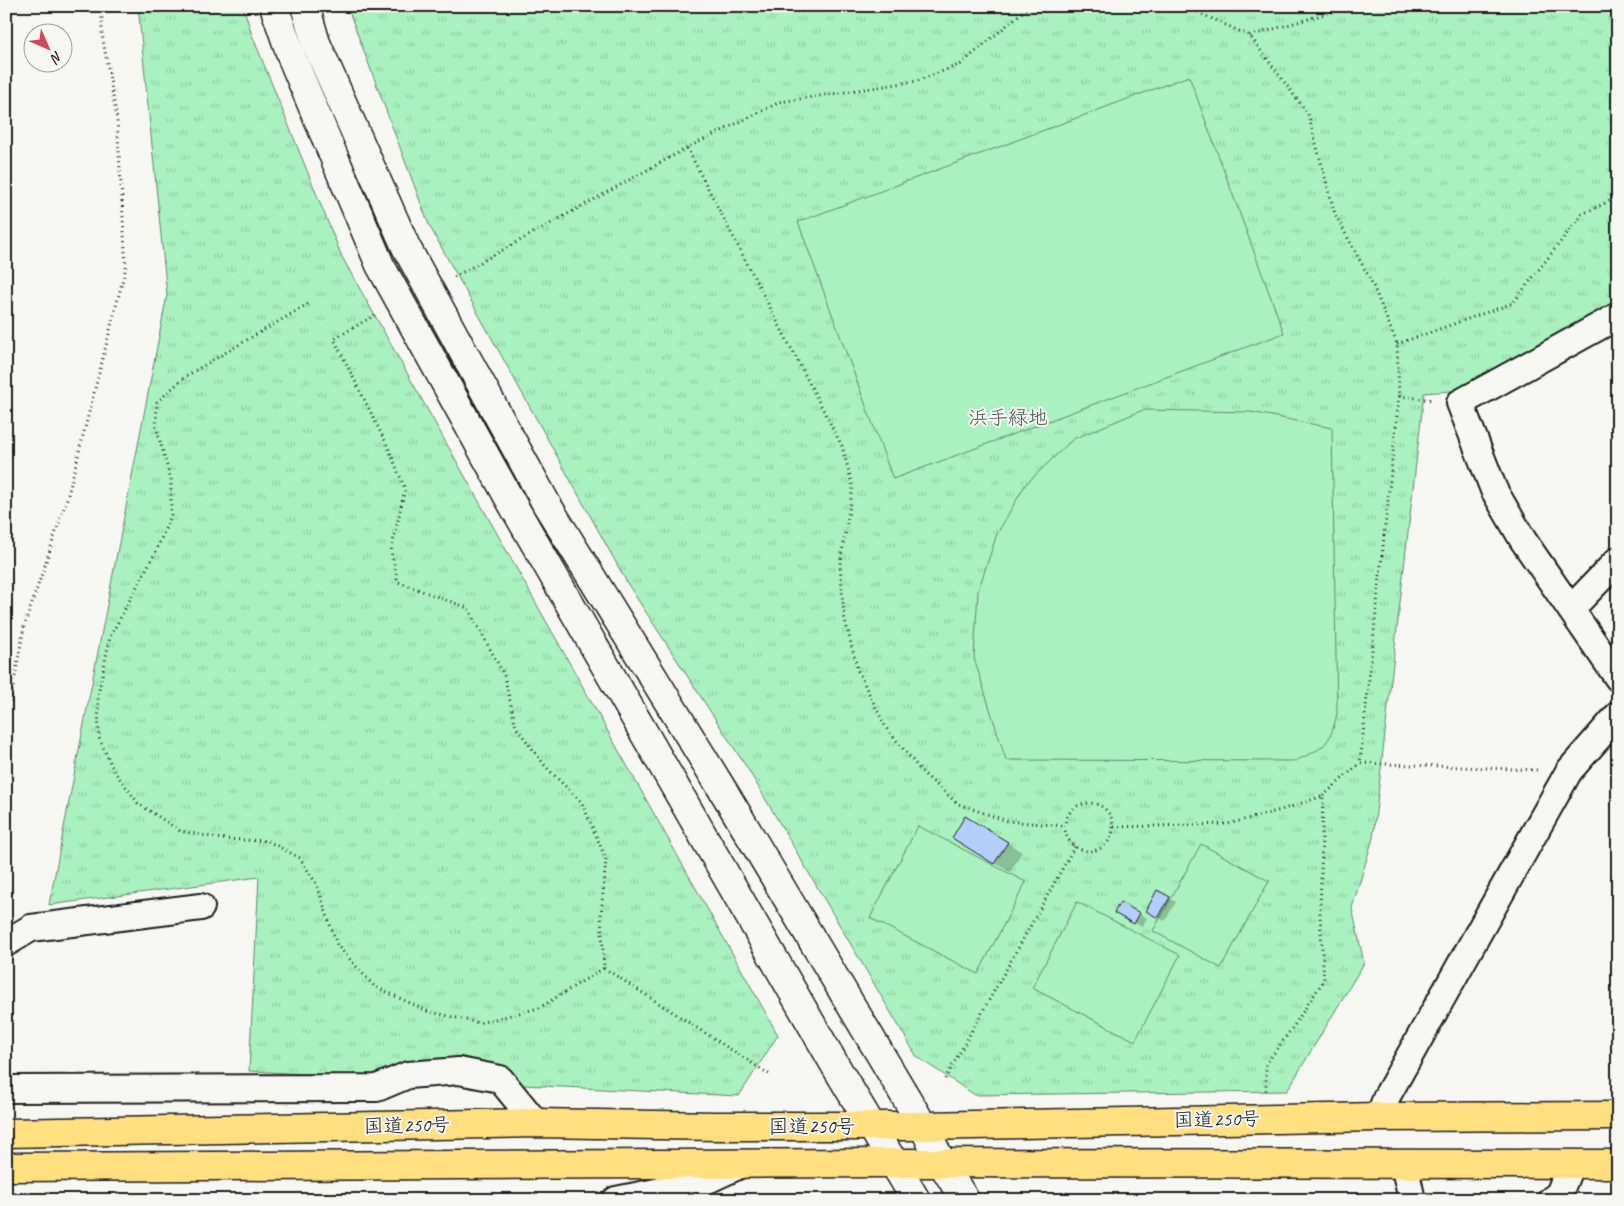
<svg xmlns="http://www.w3.org/2000/svg" width="1624" height="1206" font-family="Caveat,'Klee One',sans-serif">
<style>
.park{fill:url(#park-tufts);stroke:#62866d}
.garden{fill:#a9f1be;stroke:#62866d}
.shadow{fill:#0003}
.building{fill:#b4cdfb;stroke:#1c1c1c}
.lines{fill:none;stroke-linecap:round;stroke-linejoin:round}
.street-casing{stroke:#1c1c1c;stroke-width:30}
.secondary-casing{stroke:#1c1c1c;stroke-width:31}
.highway-casing{stroke:#1c1c1c;stroke-width:31}
.path{stroke:#1c1c1c;stroke-width:3;stroke-dasharray:1 4;stroke-linecap:butt}
.street{stroke:#f6f6f2;stroke-width:26}
.secondary{stroke:#f6f6f2;stroke-width:28}
.highway{stroke:#ffdf80;stroke-width:28}
.labels{text-anchor:middle;stroke-width:4;stroke-linejoin:round;paint-order:stroke}
.park-label{font-size:20px;fill:#465c4d;stroke:#f6f6f2}
.street-label{font-size:20px;fill:#1c1c1c;stroke:#f6f6f2}
</style>
<defs>
<pattern id="park-tufts" width="24" height="20" patternUnits="userSpaceOnUse" patternTransform="scale(1.25)"><rect width="24" height="20" fill="#a9f1be"/><path d="M3 7l-1-3M5 7V3M7 7l1-3M15 17l-1-3M17 17v-4M19 17l1-3" fill="none" stroke="#91cea3"/></pattern>
</defs>
<rect width="100%" height="100%" fill="#f6f6f2"/>
<filter id="ink" filterUnits="userSpaceOnUse"><feTurbulence type="fractalNoise" baseFrequency=".02" numOctaves="2"/><feDisplacementMap in="SourceGraphic" scale="10" xChannelSelector="R" yChannelSelector="G"/><feConvolveMatrix kernelMatrix="1 2 1 2 8 2 1 2 1" color-interpolation-filters="sRGB"/></filter>
<g filter="url(#ink)">
<g class="park">
<path d="M138,6H243L252,35L342,257L778,1035L739,1096L249,1071L259,877L49,905L167,295Z"/>
<path d="M347,6H1618V302L1465,390L1424,393L1373,838L1352,908L1364,963L1287,1091L975,1095L917,1057L749,771L629,586L429,225Z"/>
</g>
<g class="garden">
<path d="M1189,76L1284,333L893,479L798,222Z"/>
<path d="M1143,410L1251,412L1332,428L1337,714C1329,747 1325,747 1295,761L1006,760L974,658L978,591L997,534L1025,485L1073,439Z"/>
<path d="M918,826L1026,882L978,974L870,918Z"/>
<path d="M1201,844L1269,881L1221,968L1153,931Z"/>
<path d="M1077,902L1180,955L1135,1041L1032,988Z"/>
</g>
<g class="shadow">
<path d="M980,826L1022,852L1010,872L953,838Z"/>
<path d="M1158,892L1176,902L1165,921L1147,911Z"/>
<path d="M1121,904L1147,918L1142,927L1116,912Z"/>
</g>
<g class="building">
<path d="M965,816L1008,842L994,864L952,838Z"/>
<path d="M1157,890L1170,897L1158,918L1146,911Z"/>
<path d="M1120,902L1140,913L1134,924L1114,913Z"/>
</g>
<g class="lines">
<defs>
<g id="street">
<path d="M1618,316L1460,403L1494,490L1523,540L1618,678"/>
<path d="M1571,609L1618,560"/>
<path d="M6,943L31,928L201,907"/>
<path d="M6,1089L377,1088L408,1075L459,1071L500,1079L536,1123"/>
<path d="M1379,1117L1387,1096L1569,771L1618,715"/>
<path d="M1404,1164L1412,1200"/>
<path d="M616,1200L701,1183L740,1165"/>
<path d="M1551,1200L1559,1194L1571,1164"/>
</g>
<g id="secondary">
<path d="M274,6L292,58L380,265L510,500L835,1065L916,1200"/>
<path d="M305,6L316,43L406,247L547,505L727,797L923,1126L943,1165L965,1200"/>
</g>
<g id="highway">
<path d="M6,1133L536,1123L717,1126H923L1379,1117L1618,1116"/>
<path d="M6,1167L893,1163L1618,1164"/>
</g>
</defs>
<use href="#street" class="street-casing"/>
<use href="#secondary" class="secondary-casing"/>
<use href="#highway" class="highway-casing"/>
<g class="path">
<path d="M1184,6L1250,36L1308,114L1335,214L1372,283L1397,344L1399,396L1433,400"/>
<path d="M1250,36L1352,6"/>
<path d="M687,148L842,446L853,487L840,564L844,616L858,671L886,728L923,773L958,804L1007,821L1065,826"/>
<path d="M454,277L687,148L780,102L917,81L961,64L1026,9L1031,6"/>
<path d="M308,304L186,376L157,402L156,427L171,480V515L156,551L110,637L98,695L99,738L114,771L138,803L180,831L222,839L268,841L300,858L317,885L337,945L374,986L427,1011L479,1023L539,1008L604,968L601,915L606,859L582,803L546,767L516,727L504,675L468,608L398,582L391,551L405,489L388,447L334,339L375,315"/>
<path d="M1397,344L1513,303L1582,214L1618,197"/>
<path d="M1399,396L1360,763L1538,770"/>
<path d="M6,726L24,627L67,499L126,267L117,119L102,34V6"/>
<path d="M1323,796L1360,763"/>
<circle cx="1089" cy="827" r="24"/>
<path d="M1114,827L1228,824L1281,810L1323,796L1320,915L1324,980L1293,1027L1266,1064V1091"/>
<path d="M604,968L772,1076"/>
<path d="M945,1079L1075,846"/>
</g>
<use href="#street" class="street"/>
<use href="#secondary" class="secondary"/>
<use href="#highway" class="highway"/>
</g>
</g>
<g class="labels">
<g class="park-label">
<text x="1008" y="424">浜手緑地</text>
</g>
<g class="street-label">
<text transform="translate(1217 1119) rotate(-1)" y="7">国道250号</text>
<text transform="translate(407 1125) rotate(-1)" y="7">国道250号</text>
<text x="812" y="1133">国道250号</text>
</g>
</g>
<rect width="1624" height="1206" fill="none" stroke="#f6f6f2" stroke-width="25"/>
<rect x="12" y="12" width="1599" height="1181" fill="none" stroke="#1c1c1c" stroke-width="2" filter="url(#ink)"/>
<g transform="translate(48 48) rotate(135)"><circle r="24" fill="#f6f6f2" stroke="#9f9f9c"/>
<path d="M0-4L9 19L0 12L-9 19Z" fill="#d1495b"/>
<text y="-8" font-size="14" font-weight="bold" text-anchor="middle" fill="#1c1c1c">N</text>
</g>
</svg>
